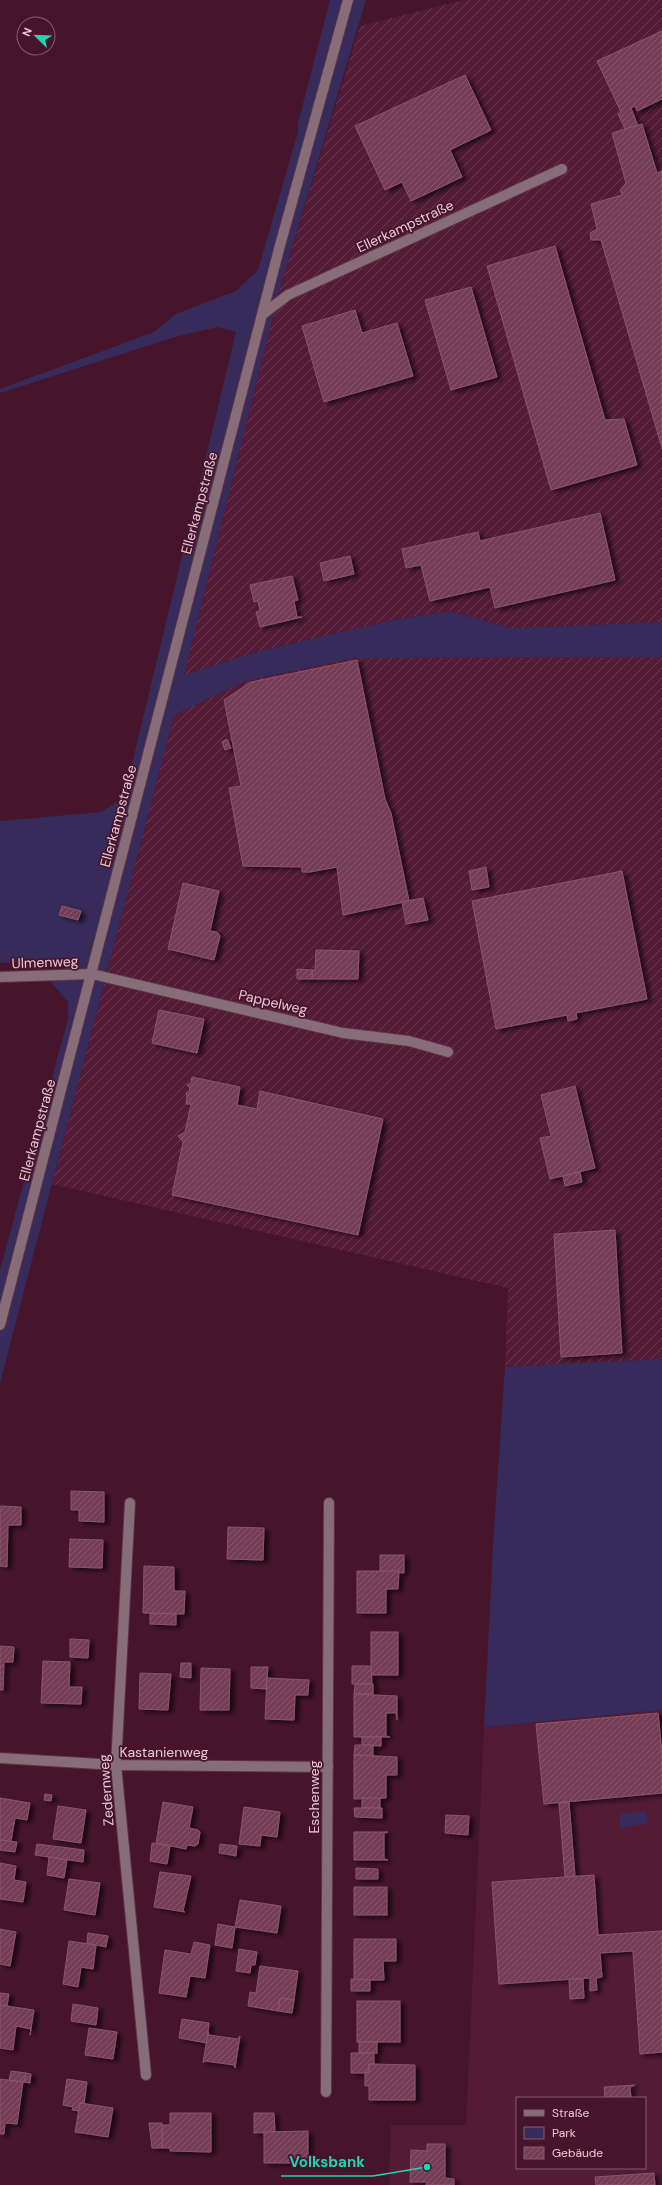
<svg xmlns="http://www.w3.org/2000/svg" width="662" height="2185" font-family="'DM Sans',sans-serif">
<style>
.built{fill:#531b36;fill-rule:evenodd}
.industrial{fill:url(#industrial-furrows)}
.green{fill:#372b5b}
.building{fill:url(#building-hatch);stroke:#8c546c;filter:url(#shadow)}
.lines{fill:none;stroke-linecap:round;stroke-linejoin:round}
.minor-casing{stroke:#603247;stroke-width:12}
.minor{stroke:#876d77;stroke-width:10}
.labels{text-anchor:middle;stroke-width:3.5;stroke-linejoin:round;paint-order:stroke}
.street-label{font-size:14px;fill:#e9c8d4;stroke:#46152c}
.leader{fill:none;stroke:#21d5b0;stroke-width:1.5}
.callout-dot{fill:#21d5b0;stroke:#46152c;stroke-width:1.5}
.callout-label{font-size:15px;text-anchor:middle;font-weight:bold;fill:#21d5b0;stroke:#46152c;stroke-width:3.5;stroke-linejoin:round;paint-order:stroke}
</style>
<defs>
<pattern id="industrial-furrows" width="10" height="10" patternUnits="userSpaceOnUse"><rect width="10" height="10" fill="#531b36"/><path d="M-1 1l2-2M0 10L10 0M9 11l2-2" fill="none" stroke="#6c3b52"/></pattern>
<pattern id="building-hatch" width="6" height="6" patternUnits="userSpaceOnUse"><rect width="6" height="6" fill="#743e55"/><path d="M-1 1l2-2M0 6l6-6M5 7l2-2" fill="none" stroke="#88586d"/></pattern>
<filter id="shadow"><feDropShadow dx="4.5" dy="2.5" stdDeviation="2" flood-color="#0009"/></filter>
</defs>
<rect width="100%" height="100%" fill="#46152c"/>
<path class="built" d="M662,1710V2185H389L391,2125H466L484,1727ZM517,2098H645V2168H517Z"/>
<g class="industrial">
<path d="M464,0H662V622L511,628L449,611L387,621L260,651L184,675L281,284L360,26Z"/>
<path d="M662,657V1359L505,1367L508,1288L52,1184L174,715L246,681L356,658Z"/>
</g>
<g class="green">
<path d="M330,0H366L281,284L184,675L260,651L387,621L449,611L511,628L662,622V657L356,658L246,681L174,715L0,1383V1270L68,1019V1002L51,982L72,959L0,963V821L102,812L124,797L236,332L218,327L178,336L0,393V389L154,332L176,314L236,291L258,270L298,132V123Z"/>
<path d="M662,1359V1710L484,1727L493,1546L505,1367Z"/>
<path d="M646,1811L647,1824L620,1827V1814Z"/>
</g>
<g class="building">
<path d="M662,31V99L637,111L635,106L631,108L638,126L625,129L618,114L621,112L597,61Z"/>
<path d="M465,75L491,130L450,150L462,177L411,201L402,182L385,190L355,126Z"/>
<path d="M642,124L657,173L662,171V448L601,240H591L590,233L597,229L591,204L622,195L620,190L626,183L612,133Z"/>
<path d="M555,246L605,420L624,419L637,465L551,490L487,266Z"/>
<path d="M471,287L497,377L451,390L425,300Z"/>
<path d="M355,310L362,333L397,323L413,376L324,402L302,326Z"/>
<path d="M600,513L615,580L495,608L490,587L430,601L421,565L406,568L402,549L478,532L480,541Z"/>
<path d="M350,556L354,574L324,581L320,563Z"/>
<path d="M292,576L298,600L294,601L297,617H302L260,627L256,612L260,611L258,601L254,602L250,585Z"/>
<path d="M357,660L385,799L391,813L409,901L343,915L337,867L310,872H302V867L243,866L229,788L241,786L224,700L251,682Z"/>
<path d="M227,739L231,748L225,750L222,742Z"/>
<path d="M486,867L489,887L472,890L469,871Z"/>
<path d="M622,871L647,999L576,1013L577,1019L568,1021L567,1015L496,1029L472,901Z"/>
<path d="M183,883L219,891L210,931L217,932L220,936L214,960L168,949Z"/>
<path d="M423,898L428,920L406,924L402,902Z"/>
<path d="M62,906L81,911L78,920L59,915Z"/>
<path d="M316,950L359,951L358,979H312V970H315Z"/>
<path d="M297,969L312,970V979H297Z"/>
<path d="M159,1010L204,1019L197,1053L152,1043Z"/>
<path d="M192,1077L240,1087L237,1105L257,1109L260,1091L383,1119L358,1235L172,1195L183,1142L178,1136L185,1132L191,1104H186L187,1096L186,1093L189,1091L190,1088L187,1085L191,1083Z"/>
<path d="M575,1086L595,1168L550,1179L540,1138L551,1136L541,1095Z"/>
<path d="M580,1172L582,1182L565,1186L563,1176Z"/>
<path d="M615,1230L622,1353L561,1357L554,1234Z"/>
<path d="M71,1491L104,1492V1522L79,1521V1510H71Z"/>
<path d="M0,1506L21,1507V1525H8L7,1567L0,1566Z"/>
<path d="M228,1527L264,1528L263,1560L227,1559Z"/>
<path d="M70,1539L103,1540L102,1568L69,1567Z"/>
<path d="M380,1555H404V1573L380,1571Z"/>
<path d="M144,1566L174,1567V1591H185L184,1614L143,1613Z"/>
<path d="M357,1571H399L398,1589H386V1613H357Z"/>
<path d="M150,1613L176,1614V1625L150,1624Z"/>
<rect x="371" y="1632" width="27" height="43"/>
<path d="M70,1639L89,1640L88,1658L70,1657Z"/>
<path d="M0,1646L14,1647L13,1662H4L3,1690H0Z"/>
<path d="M43,1661L70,1662L69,1687H82L81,1704L41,1703Z"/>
<path d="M181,1663H191V1678L180,1677Z"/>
<path d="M352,1666H371L372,1684H352Z"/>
<path d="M251,1667H268L266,1689L251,1688Z"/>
<path d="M201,1668L230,1669L229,1710H200Z"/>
<path d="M140,1673L171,1674L168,1710L139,1709Z"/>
<path d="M267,1678L309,1680L308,1695H295L294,1720L265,1719Z"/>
<path d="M355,1684H373V1694H354Z"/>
<path d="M354,1694L397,1696V1720L396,1713H386V1736L390,1737H354Z"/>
<path d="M658,1713L662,1753V1793L544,1804L536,1724Z"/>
<path d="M362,1737H381V1746L362,1745Z"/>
<path d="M355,1745H373V1756L354,1755Z"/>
<path d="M354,1755L397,1757V1775H386V1798L354,1799Z"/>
<path d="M45,1794L52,1795L51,1801L44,1800Z"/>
<path d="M0,1798L30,1803L27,1820L15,1818L11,1841L0,1840Z"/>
<rect x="362" y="1798" width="18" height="10"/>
<path d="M163,1802L193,1807L189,1828L198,1830L200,1832L198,1844L195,1846L187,1845L186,1849L156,1843Z"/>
<path d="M569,1802L575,1876L565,1877L559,1803Z"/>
<path d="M58,1806L86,1810L81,1843L53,1839Z"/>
<path d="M244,1807L280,1812L277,1837L261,1835L260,1846L239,1844Z"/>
<path d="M354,1808H382V1818L355,1817Z"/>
<path d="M446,1815L469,1816L468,1835L445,1833Z"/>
<path d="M354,1832H388L384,1833V1859L388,1860H354Z"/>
<path d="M0,1840L17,1842L15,1852L0,1850Z"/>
<path d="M152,1843L170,1846L167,1864L150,1861Z"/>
<path d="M37,1844L84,1850L83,1862L35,1855Z"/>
<path d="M220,1844L237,1846L236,1856L219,1853Z"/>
<path d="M49,1857L67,1860L64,1878L47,1875Z"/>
<path d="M0,1863L16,1866L14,1880L26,1882L23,1902L0,1899Z"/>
<path d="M356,1868L378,1869V1879H356Z"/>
<path d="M160,1872L191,1876L183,1911L185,1912L154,1907Z"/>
<path d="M594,1875L598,1935L662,1931V2052L640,2054L633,1951L600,1953L602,1977L596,1978L597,1990L590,1991V1978L499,1984L492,1882Z"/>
<path d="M69,1879L100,1883L95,1915L64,1910Z"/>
<rect x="354" y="1887" width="33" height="28"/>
<path d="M240,1900L281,1906L277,1933L235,1927Z"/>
<path d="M218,1924L235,1927L232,1948L215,1945Z"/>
<path d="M0,1929L16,1932L10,1966L0,1964Z"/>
<path d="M88,1933L108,1936L106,1947L87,1943Z"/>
<path d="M354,1939H396V1961H383L384,1980H354Z"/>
<path d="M69,1941L96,1945L93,1969L81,1967L78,1987L63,1984Z"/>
<path d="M194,1942L210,1945L205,1978L190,1976L186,1997L159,1993L165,1950L191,1954Z"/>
<path d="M239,1949L257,1952L255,1965H251L250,1973L236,1971Z"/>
<path d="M260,1966L298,1971L294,2000L280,1998L278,2011L248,2006L250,1992L256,1993Z"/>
<path d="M351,1979L370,1980V1991H351Z"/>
<path d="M569,1979H583L584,1998L570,1999Z"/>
<path d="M0,1993L9,1994L7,2006L0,2005Z"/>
<path d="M280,1998L294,2000L292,2013L278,2011Z"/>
<rect x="357" y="2001" width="43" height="41"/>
<path d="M73,2004L98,2008L96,2025L71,2021Z"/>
<path d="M0,2005L34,2010L30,2035L31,2029L16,2026L13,2050L0,2048Z"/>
<path d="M182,2019L209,2023L207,2043L179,2038Z"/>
<path d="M89,2028L117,2032L113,2059L85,2055Z"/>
<path d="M208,2032L209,2035L238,2039L240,2036L235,2068L234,2065L205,2061L203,2063Z"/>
<rect x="359" y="2042" width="18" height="11"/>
<path d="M351,2053H374V2065L369,2064L368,2073H351Z"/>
<path d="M369,2064L415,2065V2100H369V2086H365V2073L369,2072Z"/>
<path d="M11,2071L26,2073L24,2082L9,2080Z"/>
<path d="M26,2073L31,2074L30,2083L24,2082Z"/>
<path d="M0,2079L23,2082L17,2124L5,2123L4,2134H0Z"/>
<path d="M67,2079L87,2082L84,2104L80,2103L79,2111L72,2110L73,2107L63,2105Z"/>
<path d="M635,2085L630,2087L631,2098H605L604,2087Z"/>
<path d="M80,2103L113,2108L108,2137L75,2132Z"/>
<path d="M170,2113H211V2152L170,2151V2148H162V2125H170Z"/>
<path d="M254,2113H274L275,2132L254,2133Z"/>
<path d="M149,2123H162V2148H152Z"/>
<path d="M308,2131V2163H264V2132Z"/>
<path d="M427,2144H445V2178L454,2179V2185H426L427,2182H410L411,2150L427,2151Z"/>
<path d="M654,2173L655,2185H596L595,2177Z"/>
</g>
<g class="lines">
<defs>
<g id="minor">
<path d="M263,314L288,295L562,169"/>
<path d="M0,977L92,974L343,1033L409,1041L448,1052"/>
<path d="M0,1325L279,249L348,0"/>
<path d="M130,1503L116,1765L146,2075"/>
<path d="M0,1758L116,1765L328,1767"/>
<path d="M326,2092L329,1503"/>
</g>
</defs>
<use href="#minor" class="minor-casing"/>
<use href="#minor" class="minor"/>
</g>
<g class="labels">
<g class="street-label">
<text transform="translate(405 226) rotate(-25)" y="5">Ellerkampstraße</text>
<text transform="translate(199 503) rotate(-75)" y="5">Ellerkampstraße</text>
<text transform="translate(118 816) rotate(-75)" y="5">Ellerkampstraße</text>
<text transform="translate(45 962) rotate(-2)" y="5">Ulmenweg</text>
<text transform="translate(273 1002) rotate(13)" y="5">Pappelweg</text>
<text transform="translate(37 1130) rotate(-75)" y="5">Ellerkampstraße</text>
<text x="164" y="1757">Kastanienweg</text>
<text transform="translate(106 1790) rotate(-94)" y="5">Zedernweg</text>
<text transform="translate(314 1797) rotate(-90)" y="5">Eschenweg</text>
</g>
</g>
<path class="leader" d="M427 2167L373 2176H281"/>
<circle class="callout-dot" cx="427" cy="2167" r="4"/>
<g class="callout-label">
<text x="327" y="2167">Volksbank</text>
</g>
<rect x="516" y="2097" width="130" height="72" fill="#46152c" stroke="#875d6f"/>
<rect x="524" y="2110" width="20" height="6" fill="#876d77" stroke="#875d6f"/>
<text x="552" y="2117" font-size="12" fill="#e9c8d4">Straße</text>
<rect x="524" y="2127" width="20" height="12" fill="#372b5b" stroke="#875d6f"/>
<text x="552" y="2137" font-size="12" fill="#e9c8d4">Park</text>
<rect x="524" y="2147" width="20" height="12" fill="url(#building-hatch)" stroke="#875d6f"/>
<text x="552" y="2157" font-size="12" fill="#e9c8d4">Gebäude</text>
<g transform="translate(36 36) rotate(293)"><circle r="19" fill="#46152c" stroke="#875d6f"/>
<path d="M0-3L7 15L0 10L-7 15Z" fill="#21d5b0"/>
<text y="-6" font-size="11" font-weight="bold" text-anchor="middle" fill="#e9c8d4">N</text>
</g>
</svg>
